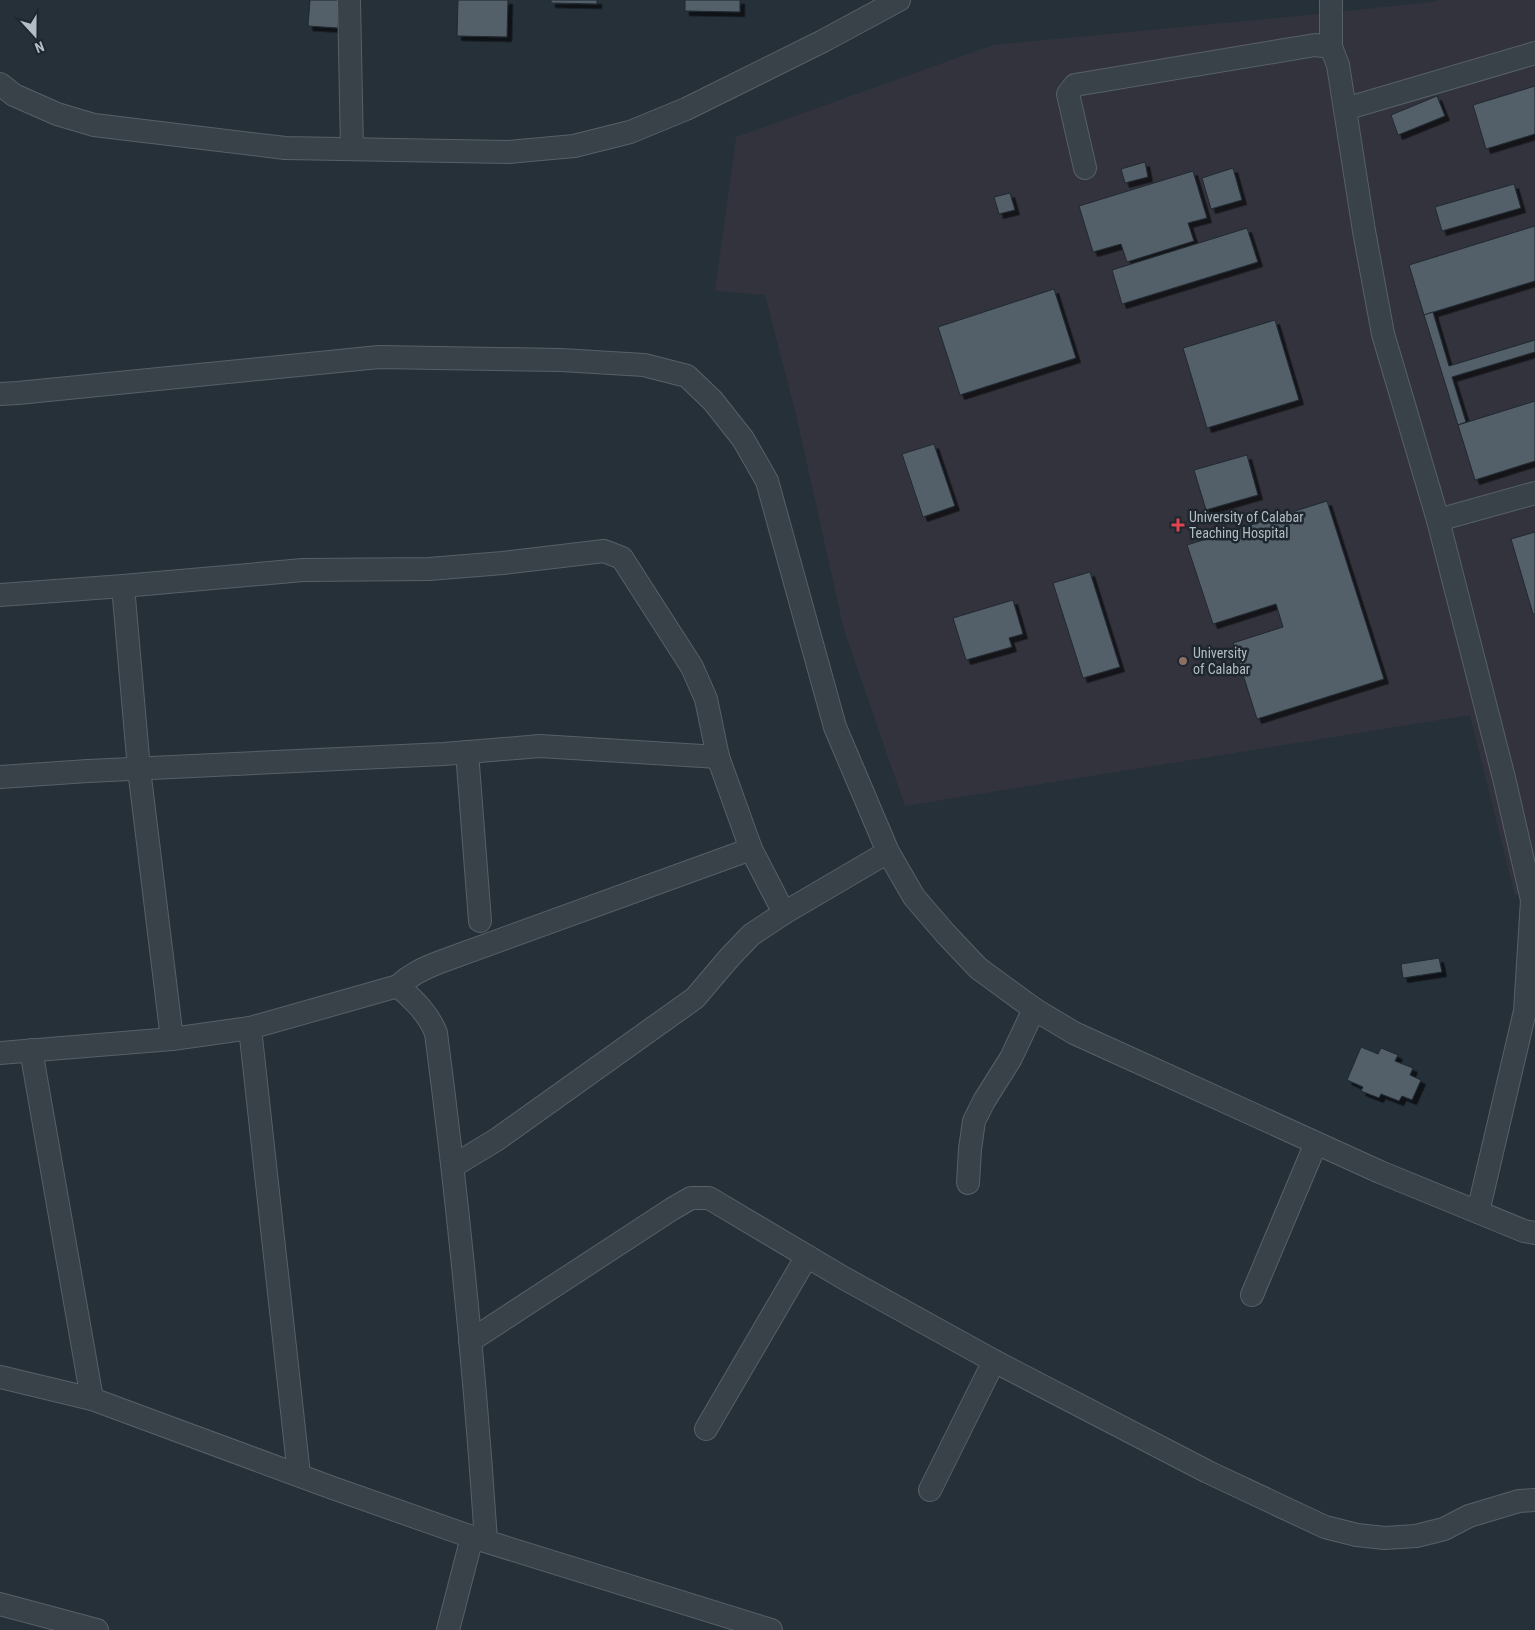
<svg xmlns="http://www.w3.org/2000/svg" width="1535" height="1630" font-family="'Roboto Condensed',sans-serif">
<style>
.medical{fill:#33333e}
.building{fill:#535f69;stroke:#202930;filter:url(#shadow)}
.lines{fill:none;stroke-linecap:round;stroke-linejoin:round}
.minor-casing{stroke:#576067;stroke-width:24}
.minor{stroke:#394249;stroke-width:22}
.health-dot{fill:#e0444e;stroke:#1e272e;stroke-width:2}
.education-dot{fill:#8d6e63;stroke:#1e272e;stroke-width:2}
.labels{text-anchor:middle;stroke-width:5;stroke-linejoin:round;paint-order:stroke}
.poi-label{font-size:14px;fill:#b4bdc5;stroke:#1e272e;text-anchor:start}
</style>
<defs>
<filter id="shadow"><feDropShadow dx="4.5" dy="4.5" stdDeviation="0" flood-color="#0009"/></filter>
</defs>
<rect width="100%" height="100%" fill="#253039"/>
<path class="medical" d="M1439,0H1535V889L1515,895L1470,715L905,806L844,630L797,419L765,295L715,291L736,137L993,45L1297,16L1433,2Z"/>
<g class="building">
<path d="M310,0H339L338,28L308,26Z"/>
<path d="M458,0H508L507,37L457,36Z"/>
<path d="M551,0H597V4L551,3Z"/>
<path d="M685,0H740V12L685,11Z"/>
<path d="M1535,86V134L1486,149L1473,105Z"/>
<path d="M1437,96L1445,116L1398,135L1391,115Z"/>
<path d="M1145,162L1148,177L1125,183L1121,169Z"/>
<path d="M1233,168L1242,200L1211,209L1202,178Z"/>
<path d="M1193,171L1207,218L1188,223L1194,241L1127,262L1121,244L1093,252L1079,206Z"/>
<path d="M1514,184L1521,208L1442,231L1435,207Z"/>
<path d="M1010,193L1015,210L999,214L994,197Z"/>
<path d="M1535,226V281L1424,315L1409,265Z"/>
<path d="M1247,228L1258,262L1122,304L1112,270Z"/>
<path d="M1054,289L1076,358L960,395L938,327Z"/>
<path d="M1433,312L1449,366L1535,340V352L1452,377L1466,422L1458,425L1424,315Z"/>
<path d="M1275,320L1299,400L1207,428L1183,348Z"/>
<path d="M1535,401V461L1475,480L1458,425Z"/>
<path d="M934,444L955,506L923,517L902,454Z"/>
<path d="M1247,455L1258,495L1206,510L1194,470Z"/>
<path d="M1327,501L1384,679L1257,719L1233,643L1283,627L1276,604L1213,624L1187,545Z"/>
<path d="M1535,532V614H1533L1511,539Z"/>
<path d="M1090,572L1120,667L1083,678L1053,583Z"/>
<path d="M1013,600L1023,634L1009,638L1012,647L966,660L953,618Z"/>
<path d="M1439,958L1442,972L1403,978L1401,964Z"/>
<path d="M1361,1047L1378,1054L1381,1048L1398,1055L1395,1061L1413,1068L1410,1075L1421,1080L1412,1100L1402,1096L1399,1101L1381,1094L1379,1098L1361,1091L1363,1087L1347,1080Z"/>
</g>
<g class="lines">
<defs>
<g id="minor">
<path d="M349,0L352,149"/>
<path d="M1331,0V47L1338,65L1364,231L1383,334L1438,520L1504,778L1532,900L1525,1011L1478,1212"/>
<path d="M0,84L14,95L57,114L94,125L285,148L508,152L574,146L630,132L686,109L823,41L899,0"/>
<path d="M1345,109L1535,53"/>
<path d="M1085,168L1068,94L1075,85L1315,45L1331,47"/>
<path d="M0,394L18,393L379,357L561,360L644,365L687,376L713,401L743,439L767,481L835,727L888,852L914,897L945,933L978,968L1034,1009L1074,1033L1380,1172L1524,1231L1535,1233"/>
<path d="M1438,520L1535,493"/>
<path d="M123,586L139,769L172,1039"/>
<path d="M0,595L123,586L303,570L429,569L503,563L604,551L622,558L692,667L706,699L718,757L751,849L784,913"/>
<path d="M467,752L480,921"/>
<path d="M0,777L88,771L444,754L540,746L718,757"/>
<path d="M398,986C414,1000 428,1013 436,1033C458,1202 475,1371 486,1541"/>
<path d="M250,1028L299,1475"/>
<path d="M31,1050L92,1399"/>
<path d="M0,1053L172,1039L250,1028L398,986C411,974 424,968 440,962L751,849"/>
<path d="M453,1166L496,1140L695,998L729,958L751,935L784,913L888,852"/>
<path d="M968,1183L970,1149L974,1121L984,1101L1011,1058L1034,1009"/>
<path d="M1252,1295L1316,1143"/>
<path d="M470,1341L672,1209L691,1198H709L842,1277L994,1361L1208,1472L1325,1527L1357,1535L1385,1538L1416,1536L1444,1529L1469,1516L1519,1501L1535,1500"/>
<path d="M0,1377L92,1399L330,1487L472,1537L771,1630"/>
<path d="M706,1429L807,1256"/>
<path d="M930,1490L994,1361"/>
<path d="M0,1604L97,1630"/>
<path d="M448,1630L472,1537"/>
</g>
</defs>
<use href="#minor" class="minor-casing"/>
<use href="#minor" class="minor"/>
</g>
<path class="health-dot" d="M1175.5 517.5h5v5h5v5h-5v5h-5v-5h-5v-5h5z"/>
<circle class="education-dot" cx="1183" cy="661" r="5"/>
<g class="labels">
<g class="poi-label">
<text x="1189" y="522">University of Calabar<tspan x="1189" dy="16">Teaching Hospital</tspan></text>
<text x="1193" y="658">University<tspan x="1193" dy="16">of Calabar</tspan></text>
</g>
</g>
<g transform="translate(35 35) rotate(159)" stroke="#1e272e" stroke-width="4" paint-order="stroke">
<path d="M0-4L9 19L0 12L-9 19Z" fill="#b4bdc5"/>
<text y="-8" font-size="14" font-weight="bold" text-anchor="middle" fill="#b4bdc5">N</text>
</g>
</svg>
